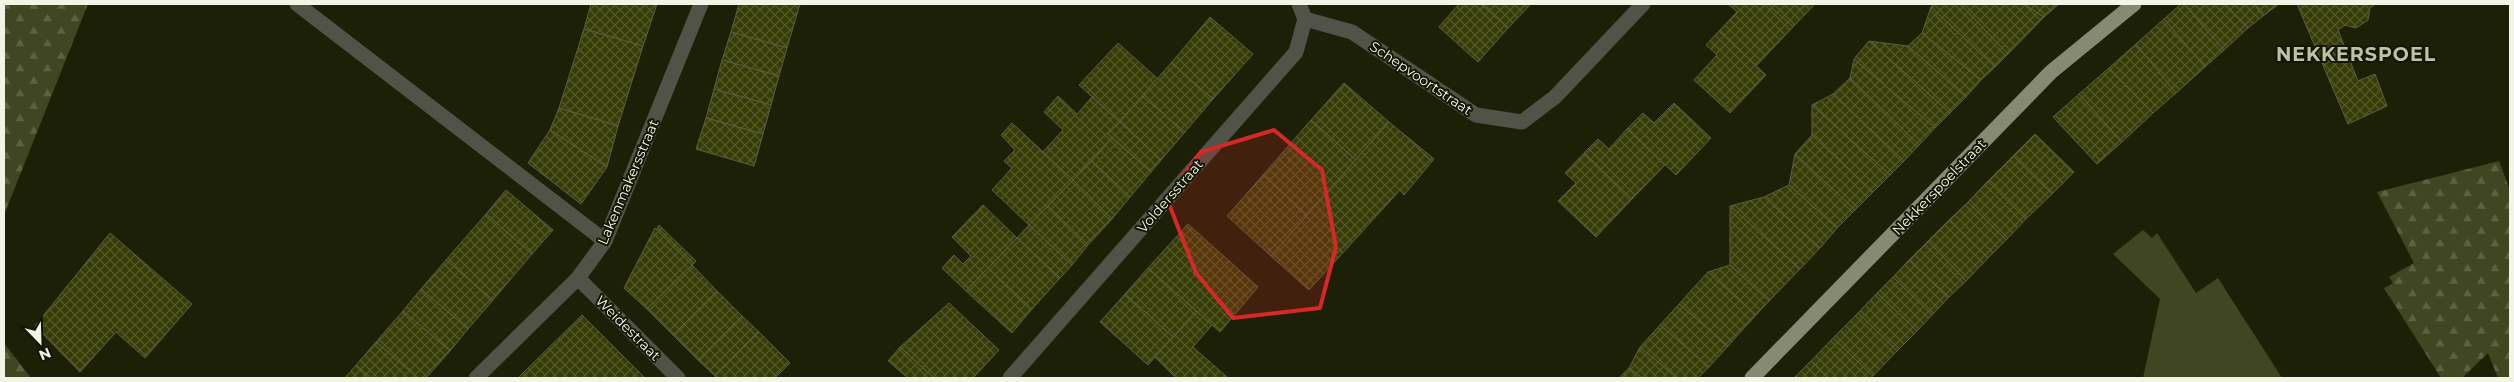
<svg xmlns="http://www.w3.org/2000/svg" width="2514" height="382" font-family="Montserrat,sans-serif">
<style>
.green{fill:#414622}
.forest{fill:url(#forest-firs)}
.building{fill:url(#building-cross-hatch);stroke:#5a5e43}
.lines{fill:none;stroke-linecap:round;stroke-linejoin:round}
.minor{stroke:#515348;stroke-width:15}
.major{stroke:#858a71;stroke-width:15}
.marked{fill:#d62828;fill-opacity:0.2;stroke:#d62828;stroke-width:4;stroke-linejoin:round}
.labels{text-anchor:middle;stroke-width:4;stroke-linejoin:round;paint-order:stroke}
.street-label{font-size:14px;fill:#f2f5e5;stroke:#131601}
.district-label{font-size:19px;font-weight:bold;letter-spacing:1px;fill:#bcc2a4;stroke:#131601}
</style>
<defs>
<pattern id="forest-firs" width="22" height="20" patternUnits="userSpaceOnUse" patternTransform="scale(1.25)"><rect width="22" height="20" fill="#414622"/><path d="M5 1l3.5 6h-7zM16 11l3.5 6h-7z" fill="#5d6142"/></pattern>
<pattern id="building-cross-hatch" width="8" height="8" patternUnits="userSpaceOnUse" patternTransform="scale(1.25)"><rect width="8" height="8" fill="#363c05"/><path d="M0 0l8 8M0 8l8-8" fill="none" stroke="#545929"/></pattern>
</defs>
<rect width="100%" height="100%" fill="#1c2007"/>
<path class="green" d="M2143,230L2152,238L2157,233L2196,293L2218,278L2282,378H2143L2160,299L2113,254Z"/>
<g class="forest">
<path d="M4,4H88L4,215Z"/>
<path d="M2499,161L2510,190V378H2498L2488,353L2462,378H2441L2384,288L2393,283L2389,277L2414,263L2377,192Z"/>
<path d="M4,343L31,378H4Z"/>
</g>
<g class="building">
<path d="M591,4H657L643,46L584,29Z"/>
<path d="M739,4H800L787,48L731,32Z"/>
<path d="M1459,4H1481L1508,28L1478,62L1439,27Z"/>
<path d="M1481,4H1531L1508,28Z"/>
<path d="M1728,4H1768L1793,27L1756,66L1719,31L1737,12Z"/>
<path d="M1768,4H1815L1793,27Z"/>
<path d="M1934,4H1960L2008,54L1995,67L1931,7Z"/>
<path d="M1960,4H2024L2044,17L2008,54Z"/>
<path d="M2024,4H2059L2044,17Z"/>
<path d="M2181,4H2184L2224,50L2205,67L2164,19Z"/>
<path d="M2184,4H2225L2248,28L2224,50Z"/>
<path d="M2225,4H2254L2263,16L2248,28Z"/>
<path d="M2254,4H2279L2263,16Z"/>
<path d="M2297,4H2376L2370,8L2368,20L2356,28L2345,25L2338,30L2358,81L2375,74L2387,106L2348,124Z"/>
<path d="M1931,7L1995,67L1981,80L1922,33Z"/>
<path d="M1210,17L1253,54L1213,99L1171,63Z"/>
<path d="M2164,19L2205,67L2176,93L2136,44Z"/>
<path d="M584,29L643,46L618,126L559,108Z"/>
<path d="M1719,31L1766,75L1730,113L1694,80L1717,55L1706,45Z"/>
<path d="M731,32L787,48L779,76L722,60Z"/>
<path d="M1922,33L1981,80L1966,97L1908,46Z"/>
<path d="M1869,41L1908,46L1966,97L1950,113Z"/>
<path d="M1869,41L1950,113L1935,128L1854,59Z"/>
<path d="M1118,43L1158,79L1120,122L1079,85Z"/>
<path d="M2136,44L2176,93L2153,113L2109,68Z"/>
<path d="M1854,59L1935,128L1919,145L1850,78Z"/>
<path d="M722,60L779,76L771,105L714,89Z"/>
<path d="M1171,63L1213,99L1185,132L1142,96Z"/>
<path d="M2109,68L2153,113L2122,142L2079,94Z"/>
<path d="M1850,78L1919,145L1904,161L1833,94Z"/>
<path d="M1344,83L1389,122L1356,160L1311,120Z"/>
<path d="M714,89L771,105L763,134L706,118Z"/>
<path d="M1833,94L1904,161L1890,175L1812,105Z"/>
<path d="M2079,94L2122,142L2097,164L2053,117Z"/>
<path d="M1058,96L1077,114L1092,97L1120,122L1108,134L1112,138L1073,180L1042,153L1063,130L1044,112Z"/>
<path d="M1142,96L1185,132L1161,160L1120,122Z"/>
<path d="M1674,103L1711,138L1676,175L1627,129L1643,113L1654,123Z"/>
<path d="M1812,105L1890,175L1873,192L1812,135Z"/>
<path d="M559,108L618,126L607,167L550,130Z"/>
<path d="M706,118L763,134L754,166L696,149Z"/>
<path d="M1311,120L1356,160L1307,215L1263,175Z"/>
<path d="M1120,122L1161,160L1151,172L1108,134Z"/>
<path d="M1389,122L1434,159L1404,195L1400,190L1309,290L1271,256Z"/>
<path d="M1012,123L1073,180L1029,225L992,190L1012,168L1004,161L1015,150L1001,135Z"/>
<path d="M1627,129L1665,165L1632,199L1584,153L1598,139L1609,149Z"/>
<path d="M550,130L607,167L581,204L528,163Z"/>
<path d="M2035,134L2074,172L2052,194L2013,156Z"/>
<path d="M1812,135L1873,192L1855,210L1795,154Z"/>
<path d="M1112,138L1151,172L1130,197L1092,161Z"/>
<path d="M1584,153L1632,199L1596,237L1558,201L1576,183L1565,173Z"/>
<path d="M1795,154L1855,210L1837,228L1789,185Z"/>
<path d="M2013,156L2052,194L2026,219L1988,181Z"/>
<path d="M1092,161L1130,197L1112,219L1073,180Z"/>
<path d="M1263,175L1307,215L1271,256L1227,216Z"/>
<path d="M1073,180L1112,219L1088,245L1048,206Z"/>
<path d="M1988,181L2026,219L2006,240L1968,202Z"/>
<path d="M1789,185L1837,228L1820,248L1764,197Z"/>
<path d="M506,190L553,230L532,254L486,214Z"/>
<path d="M1764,197L1820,248L1800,269L1730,206Z"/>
<path d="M1968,202L2006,240L1988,258L1949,220Z"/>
<path d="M983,205L1017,238L966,291L942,268L954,255L963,264L971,256L952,237Z"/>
<path d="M1048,206L1088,245L1072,265L1029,225Z"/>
<path d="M1730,206L1800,269L1769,301L1730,265Z"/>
<path d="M486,214L532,254L493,300L446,260Z"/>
<path d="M1949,220L1988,258L1966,281L1928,241Z"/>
<path d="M1188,224L1258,287L1220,332L1148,268Z"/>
<path d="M659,225L696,261L648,309L625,288Z"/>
<path d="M1029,225L1072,265L1060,278L1017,238Z"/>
<path d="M655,228L692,265L647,309L624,288Z"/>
<path d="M110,233L192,304L145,358L116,332L80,372L35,326Z"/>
<path d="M1017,238L1060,278L1032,309L988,268Z"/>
<path d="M1928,241L1966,281L1949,297L1909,260Z"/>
<path d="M446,260L493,300L468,329L421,289Z"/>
<path d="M1909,260L1949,297L1932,315L1893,277Z"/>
<path d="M692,265L717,291L673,335L647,309Z"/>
<path d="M1730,265L1769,301L1756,315L1708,272Z"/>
<path d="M988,268L1032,309L1012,333L966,291Z"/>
<path d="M1148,268L1196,311L1173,337L1125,294Z"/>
<path d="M1708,272L1756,315L1728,346L1679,304Z"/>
<path d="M1893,277L1932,315L1917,331L1877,293Z"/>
<path d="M421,289L468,329L450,351L403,311Z"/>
<path d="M717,291L742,316L698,360L673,335Z"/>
<path d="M1877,293L1917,331L1897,351L1858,313Z"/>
<path d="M1125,294L1173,337L1148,365L1100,322Z"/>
<path d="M949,303L999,350L973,378H934L900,347Z"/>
<path d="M1679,304L1728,346L1709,367L1660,325Z"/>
<path d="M403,311L450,351L426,378H418L376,342Z"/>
<path d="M1196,311L1212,325L1193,347L1228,378H1176L1155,357Z"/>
<path d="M1858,313L1897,351L1873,376L1833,338Z"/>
<path d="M582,315L645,378H518Z"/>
<path d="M742,316L759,332L715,376L698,360Z"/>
<path d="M1660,325L1709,367L1698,378H1677L1640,347Z"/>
<path d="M759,332L790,363L775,378H716L715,376Z"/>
<path d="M1833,338L1873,376L1870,378H1829L1811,361Z"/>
<path d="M376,342L418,378H371L356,365Z"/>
<path d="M900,347L934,378H908L888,361Z"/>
<path d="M1640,347L1677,378H1642L1629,368Z"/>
<path d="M1811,361L1829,378H1794Z"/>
<path d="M356,365L371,378H345Z"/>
<path d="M1629,368L1642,378H1619Z"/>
</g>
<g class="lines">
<g class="minor">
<path d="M297,4L605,241"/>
<path d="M1305,19L1352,32L1476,115L1522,122L1555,97L1643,4"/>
<path d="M578,278L678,378"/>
<path d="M476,378L578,278L605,241L701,4"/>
<path d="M1010,378L1296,52L1305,19L1299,4"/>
</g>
<path class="major" d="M1752,378L2051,72L2134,4"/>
</g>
<path class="marked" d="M1274,130L1322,170L1336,247L1320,308L1233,318L1196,273L1167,199L1201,152Z"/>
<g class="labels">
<g class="street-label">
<text transform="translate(1421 78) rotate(34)" y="5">Schepvoortstraat</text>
<text transform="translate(628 182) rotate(-67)" y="5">Lakenmakersstraat</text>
<text transform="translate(1939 187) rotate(-46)" y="5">Nekkerspoelstraat</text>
<text transform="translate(1170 196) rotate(-49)" y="5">Voldersstraat</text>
<text transform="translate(628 328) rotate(45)" y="5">Weidestraat</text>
</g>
<g class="district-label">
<text x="2356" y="61">NEKKERSPOEL</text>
</g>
</g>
<rect width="2514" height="382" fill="none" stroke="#f2f5e5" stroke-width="10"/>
<g transform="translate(40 342) rotate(157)" stroke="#131601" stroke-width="4" paint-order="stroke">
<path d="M0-4L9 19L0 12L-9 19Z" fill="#f2f5e5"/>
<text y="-8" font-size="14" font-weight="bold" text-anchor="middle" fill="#f2f5e5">N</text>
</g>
</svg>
